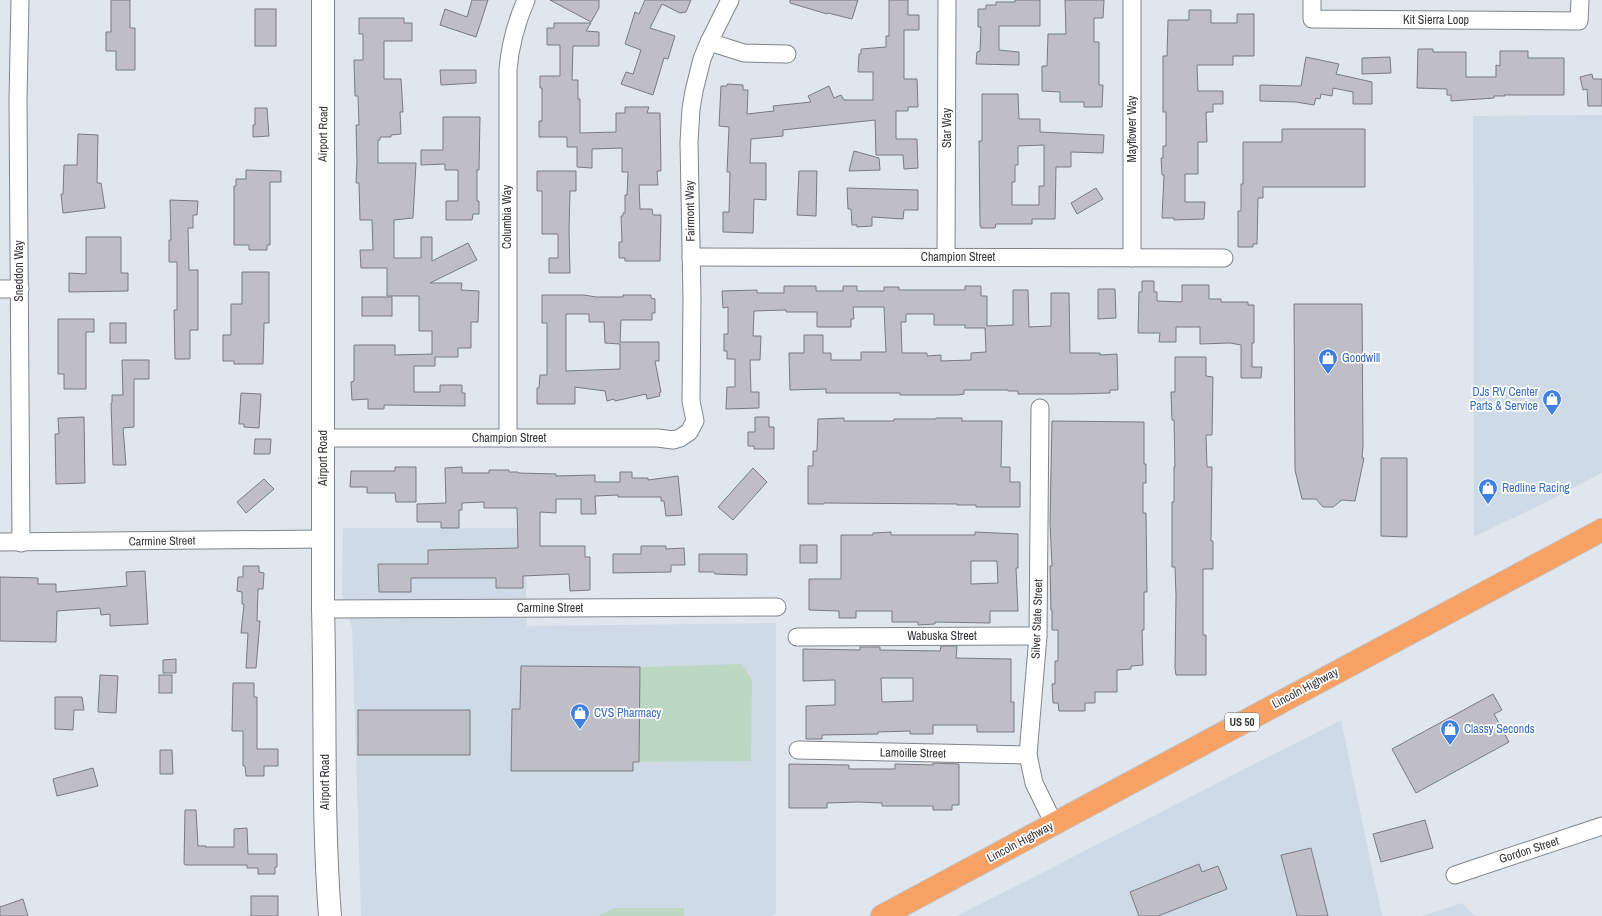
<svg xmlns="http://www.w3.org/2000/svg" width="1602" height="916" font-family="'Archivo Narrow',sans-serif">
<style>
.built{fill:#cfdae7}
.green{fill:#bdd8c2}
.building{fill:#bfbec7;stroke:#7a7a82;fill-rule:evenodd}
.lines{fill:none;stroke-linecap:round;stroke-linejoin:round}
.minor-casing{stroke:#80858c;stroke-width:19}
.tertiary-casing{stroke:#80858c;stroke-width:24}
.trunk-casing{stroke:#c2c3c4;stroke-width:24}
.minor{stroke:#fff;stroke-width:17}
.tertiary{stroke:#fff;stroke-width:22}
.trunk{stroke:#f7a264;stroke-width:22}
.labels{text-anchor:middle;stroke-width:3.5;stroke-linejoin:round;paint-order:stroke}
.shield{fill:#fff;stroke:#717274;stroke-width:1}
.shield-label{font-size:11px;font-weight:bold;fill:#343639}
.street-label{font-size:12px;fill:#343639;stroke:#fff}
.shop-label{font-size:12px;fill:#366cbe;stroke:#fff;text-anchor:start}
</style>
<rect width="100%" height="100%" fill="#e0e6ee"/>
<g class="built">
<path d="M1602,115V473L1550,500L1474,537L1473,116Z"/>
<path d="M343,528H525L527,626L776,623V914L771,916H361L352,628L342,594Z"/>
<path d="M1341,720L1382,916H957Z"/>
<path d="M1462,903L1475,916H1422Z"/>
</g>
<g class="green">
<path d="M742,664L752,680L751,761L639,762L640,667Z"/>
<path d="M614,908H684V916H598Z"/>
</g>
<g class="building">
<path d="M111,0H130V28H135V70H116V51H106V32H111Z"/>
<path d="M472,0H488L476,37L440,25L445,9L467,17Z"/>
<path d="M550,0H599V8L591,22Z"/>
<path d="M645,0H691L686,12L680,13L662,4L650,28L675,36L668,59L664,58L653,95L621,84L626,72L633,74L641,50L625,44L635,12L639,14Z"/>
<path d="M790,0H858L852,19L828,13L827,14L790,3Z"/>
<path d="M889,0H908V15H919V30H904V79H917L918,107H908V111H896V139H917L918,168L904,169L903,155H876L875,120L783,130V136L751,139L750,163H766V200L754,199L753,233L723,232V212H729L730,172H727L729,127L719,126L721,86H727V84L743,85V90H748L747,114L774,111L773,106L811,102L808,96L829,86L834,98L841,95L844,100H873V72H858L859,54H861V49L886,47V36H889Z"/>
<path d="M1015,0H1040V26H999V50L1019,52V65L976,64L977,52L980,51L981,27H978V9H986V5H996V2H1015Z"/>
<path d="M1065,0H1104L1103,18H1094V42H1099V85H1103L1102,107H1084V102H1060V92L1042,91V66H1047L1048,34H1066Z"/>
<rect x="255" y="9" width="21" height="37"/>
<path d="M1189,10H1211V23H1237V14H1254V56H1233V65H1197L1198,91H1223V104H1213V112H1207V113H1206L1207,142H1198V174H1185V202H1205L1204,219L1174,220V218H1162L1164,175H1162L1161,158H1163V146H1166V112H1163V56H1167L1168,20H1189Z"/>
<path d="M359,18H404V23H412V41H384V79H401L403,112H400L401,134L391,135V137H380V140H378V163H416L413,218L394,220V258H421V237H432V261L468,243L477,260L430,283H462L461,290L479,291L478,322H471V348H458V357H435V366H414V392H440V385H462V393H465V406L384,405V409H368V399L352,400L351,382L354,381V345H395V355L432,354V331H419V296H387V268H361L360,250H373L372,220H360L359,183H356L357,162L356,125H359L358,96H355L354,60H363V34H359Z"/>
<path d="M554,23H591L586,31L599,32V46H573L572,80H578V99H580V133L616,132V113H625V107H649L647,113H660L661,171H657L658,185H639L640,209H652L653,215H661L660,261H625V258H619V242H622L621,216H623V213H625V195H627L628,172H622V148L592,149V168L577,167V147H567V137H539V121H542V88H540V76H560V45H547V28H554Z"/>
<path d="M1418,49H1433V52H1466V77H1496V65L1500,66V51H1528V58H1564V95H1504L1505,96H1494V98L1451,101V95H1447V89L1417,88Z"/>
<path d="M1306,57L1339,64L1336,74L1372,82V104H1353V92L1333,88L1332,96L1321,94L1320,99L1316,98L1314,105L1296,102L1260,101V85L1301,86Z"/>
<path d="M1390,57L1391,73L1362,74V58Z"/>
<path d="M440,70H476V83L441,85Z"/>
<path d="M1592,74L1593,79H1602V106H1588L1587,89L1583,90L1580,77Z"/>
<path d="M982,94H1018L1019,119H1040V132L1104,135L1103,153L1071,152V167H1056L1055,219H1032V224H996L995,228H981V226H980L979,141H982ZM1044,145V186H1039V205H1012V182H1015V165H1018V146Z"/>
<path d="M255,108H267L269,136L253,137V125H255Z"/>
<path d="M443,117H480L479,170H477V201H479V214H473L472,220H446V201H458V170H445V164L421,165V150H443Z"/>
<path d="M1282,129H1365V187H1263V198H1258L1257,244H1253V247H1238V211H1241V184H1243V142H1282Z"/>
<path d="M78,134L98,135L97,183H101L105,208L63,213L61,194H63L64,165H77Z"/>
<path d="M854,151L879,158L880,170L849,171Z"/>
<path d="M246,170L281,171V182H270V245H267V250H249V245H234V186H236V179H246Z"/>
<path d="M537,171H576V191H570L569,230L570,273H549V258H558V234H542V191H537Z"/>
<path d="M799,171H817L816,216L797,215Z"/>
<path d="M847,188L918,190V210H904L903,219L872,217V226L857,227V225H852L851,209H848Z"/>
<path d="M1096,188L1103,199L1077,214L1071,203Z"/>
<path d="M170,200L198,201L197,215H193V228H188L189,270H198V330H190V359H175L174,310H177V262H169V240H171Z"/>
<path d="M86,237H121V273H128V291L69,292V273L86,274Z"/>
<path d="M242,272H269V323H264L263,364H234V361H223V335H231V304H242Z"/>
<path d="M1142,281H1154V292H1157V301L1182,302V285H1209V299H1221V302H1248V305H1254V343H1252V367H1262L1261,378H1241V345L1230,343L1200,344V327H1176V342H1159L1160,333H1138L1139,292H1142Z"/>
<path d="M784,286H816V291H843V286H857V291H884V287H899V290H965V286H981V296H987V326L1013,325V290H1028L1029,327L1051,326V293H1069L1070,353H1100V355L1117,354L1118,390H1110V393L1071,394H1018V391H1008V390H964V394L958,395H900V393H826V389L790,390L789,353H804V335H823V353H831V360H861V352H886L884,307H853L854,319H851V327H817V312H786V310L754,311L753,336H761L760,360H750L751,392H759V408L726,409L727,387H735V359H727V351H724V334H728V307L723,308L722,291L757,290V293H784ZM906,314H934V325H965V328H985L986,352L971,353V360L941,361V355L927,356V353H902L901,322H906Z"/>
<path d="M1098,289H1115L1116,318L1098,319Z"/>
<path d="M542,295H584L596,297H623V295H651V298L655,299V313H652V320H621L620,342H659V361H655L661,392L659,393L660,396L647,399L646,394L615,401L614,399L607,401L605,391L575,387V404H537V388H539L540,375H547V323H542ZM566,314H589V322H604L605,343L620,344V369L566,371Z"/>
<rect x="362" y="297" width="30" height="19"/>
<path d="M1294,304H1362L1363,446L1362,458H1364L1355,501L1342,500L1333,507H1323L1316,499H1302L1295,470Z"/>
<path d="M58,319H94V332H86V389H64V374H58Z"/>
<rect x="110" y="323" width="16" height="20"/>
<path d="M1175,357H1206V376L1213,377L1212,435H1206L1207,467H1212L1211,541H1213V569H1203V635H1206V675H1176L1175,668L1176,596L1175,567H1172V502H1174V467H1175L1174,420H1172L1171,392H1175Z"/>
<path d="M122,360H149V379H134V427L123,428L126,465H113L111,403H112V395H123Z"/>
<path d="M241,393L261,394L259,428L244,427V424H239Z"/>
<path d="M84,417L85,483L56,484L55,434H59L58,418Z"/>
<path d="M755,417H769V427H774V449H754V446H748V432H755Z"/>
<path d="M844,418V421H894V419H936V418H962V421H1002L1001,467H1010V482H1020V507H976V505H957V504L824,503V504H808V466H813V451H817L818,419Z"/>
<path d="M1052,421L1144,422V464H1146V483H1143V513H1146L1147,592H1144V630H1142L1143,665L1131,666V669L1117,670V692H1095V703H1085V711H1059L1058,703H1053L1052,684H1055V661H1058V630H1052V610H1051L1050,566H1052L1050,522Z"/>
<path d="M255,439H271L270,454H254Z"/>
<path d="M1381,458H1407V537L1381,536Z"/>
<path d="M395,467H416V502H396L395,493H367V487H350L351,471H395Z"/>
<path d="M462,467V473H489V470H509V472H518V473L556,474V476L595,475V482H620V472H632V478H648V480L678,476L682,515L666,516L664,501H661V497H618V495L595,496L596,514H581V499H556V513L540,512V546H585V557H590V590L570,591L569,574L523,576V588H496V578H411V592H379L378,564H428V550L518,548L517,508H484V502L462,503V510H459V528H441V522H417V504L446,503L445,468Z"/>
<path d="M753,468L767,482L733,520L718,507Z"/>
<path d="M264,479L274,489L246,513L237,502Z"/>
<path d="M891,532V535H975V532L1018,534V568H1016L1018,611H990V623L935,622V624L918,625V622H892V611H856V618H839V611L809,610V579H841V535H873V533ZM971,561H997L998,583L971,584Z"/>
<rect x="800" y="545" width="17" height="18"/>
<path d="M641,546H666V549L684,548L685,565H671V572L613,573V554H641Z"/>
<path d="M699,554H747V575L715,574L714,572H699Z"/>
<path d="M243,566H259V572L264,573L263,589H258L257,621H260L256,668H246L248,633H241L244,604H242V592L237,591L238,577H243Z"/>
<path d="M145,571L148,624L110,626V614L101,615L100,608L57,611L56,642L0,641V577L38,578V584H56V592L127,586L126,572Z"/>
<path d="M941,646H957L956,658L1011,659V702H1014V732H977V725H933V734H910V731L878,732V734L822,735V739H806V706L835,705V680L803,681V649L860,650V647H880V650L940,651ZM881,678H913V701L882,702Z"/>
<path d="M176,659V673H163V660Z"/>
<path d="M521,666L640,667L639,762H633V771H511L512,709H520Z"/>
<path d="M100,675L118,676L116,713L98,712Z"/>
<rect x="159" y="675" width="13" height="18"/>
<path d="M233,683H254V697H257V749H278V766H264V776H246L245,766H243V731H232Z"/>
<path d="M1493,694L1502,710L1494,714L1509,742L1416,793L1392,749Z"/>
<path d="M55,697H82L84,710H74L73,730L55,729Z"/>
<rect x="358" y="710" width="112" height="45"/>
<path d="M160,750H172L173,774H160Z"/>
<path d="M933,763L959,764V805H952V810H933V806H882V803L859,802L827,803V808H789V764L849,765V769H895V764L933,765Z"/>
<path d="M93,768L98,786L57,796L53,779Z"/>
<path d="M185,810H196L198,846H206L205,847H234V829L247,828L248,854H277V867H275V874H258V868H247V865H185L184,863Z"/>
<path d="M1425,820L1433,848L1381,862L1373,834Z"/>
<path d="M1311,848L1328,916H1297L1281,855Z"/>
<path d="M1199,864L1202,872L1218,866L1227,889L1158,916H1139L1130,892Z"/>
<rect x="251" y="896" width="27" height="20"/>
<path d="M23,899L28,916H0V907Z"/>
</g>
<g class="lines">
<defs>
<g id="minor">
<path d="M20,0L18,100L21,543"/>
<path d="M1312,0V19L1579,21L1580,0"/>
<path d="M709,42L744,53L787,54"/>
<path d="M691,257L1224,258"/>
<path d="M946,257L947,0"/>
<path d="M1132,258V0"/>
<path d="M0,289H20"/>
<path d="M1040,408L1038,636L1028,755L1034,783L1054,824"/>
<path d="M323,438H658L673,440L680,438L689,432L695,421L691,401L692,298L689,142L691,109L694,91L702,59L709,42L730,0"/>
<path d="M508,438V70C510,45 516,23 526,0"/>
<path d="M0,542L323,539"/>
<path d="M323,609L777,607"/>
<path d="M797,637L1038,636"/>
<path d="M798,750L1028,755"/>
<path d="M1455,875L1602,826"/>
</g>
<path id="tertiary" d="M323,0V609C326,711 322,814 330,916"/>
<path id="trunk" d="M882,916L1602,530"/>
</defs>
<use href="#minor" class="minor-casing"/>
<use href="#tertiary" class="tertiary-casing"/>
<use href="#trunk" class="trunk-casing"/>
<use href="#minor" class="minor"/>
<use href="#tertiary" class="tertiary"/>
<use href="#trunk" class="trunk"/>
</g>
<defs>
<symbol id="shop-pin" viewBox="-11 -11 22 30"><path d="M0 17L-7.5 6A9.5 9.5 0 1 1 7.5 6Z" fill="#3f7fe0" stroke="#fff"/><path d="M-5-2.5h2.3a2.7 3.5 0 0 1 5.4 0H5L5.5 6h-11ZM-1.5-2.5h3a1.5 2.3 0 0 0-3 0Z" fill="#fff"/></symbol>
</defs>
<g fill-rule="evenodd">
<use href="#shop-pin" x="1317" y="347" width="22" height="30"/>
<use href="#shop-pin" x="1541" y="388" width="22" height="30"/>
<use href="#shop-pin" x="1477" y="477" width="22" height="30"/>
<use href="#shop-pin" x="569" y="702" width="22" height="30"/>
<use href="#shop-pin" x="1439" y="718" width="22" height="30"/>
</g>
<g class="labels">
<rect class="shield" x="1225" y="713" width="34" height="18" rx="3"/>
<g class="shield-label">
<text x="1242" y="726">US 50</text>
</g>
<g class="street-label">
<text x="1436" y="24">Kit Sierra Loop</text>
<text transform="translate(947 128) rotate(-90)" y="4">Star Way</text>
<text transform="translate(1132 129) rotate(-90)" y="4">Mayflower Way</text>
<text transform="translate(323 134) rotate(-89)" y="4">Airport Road</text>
<text transform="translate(690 211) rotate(-91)" y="4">Fairmont Way</text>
<text transform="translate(507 217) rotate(-90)" y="4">Columbia Way</text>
<text x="958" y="261">Champion Street</text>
<text transform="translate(19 271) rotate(-90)" y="4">Sneddon Way</text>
<text x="509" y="442">Champion Street</text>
<text transform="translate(323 458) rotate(-90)" y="4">Airport Road</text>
<text transform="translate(162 541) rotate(-1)" y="4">Carmine Street</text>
<text x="550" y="612">Carmine Street</text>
<text transform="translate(1037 619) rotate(-88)" y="4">Silver State Street</text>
<text x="942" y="640">Wabuska Street</text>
<text transform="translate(1305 688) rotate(-28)" y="4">Lincoln Highway</text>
<text transform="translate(913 753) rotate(1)" y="4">Lamoille Street</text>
<text transform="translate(325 782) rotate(-90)" y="4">Airport Road</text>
<text transform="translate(1020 842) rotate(-28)" y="4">Lincoln Highway</text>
<text transform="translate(1529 850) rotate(-18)" y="4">Gordon Street</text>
</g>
<g class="shop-label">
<text x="1342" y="362">Goodwill</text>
<text x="1538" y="396" text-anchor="end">DJs RV Center<tspan x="1538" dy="14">Parts &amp; Service</tspan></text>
<text x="1502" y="492">Redline Racing</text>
<text x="594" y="717">CVS Pharmacy</text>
<text x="1464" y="733">Classy Seconds</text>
</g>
</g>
</svg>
